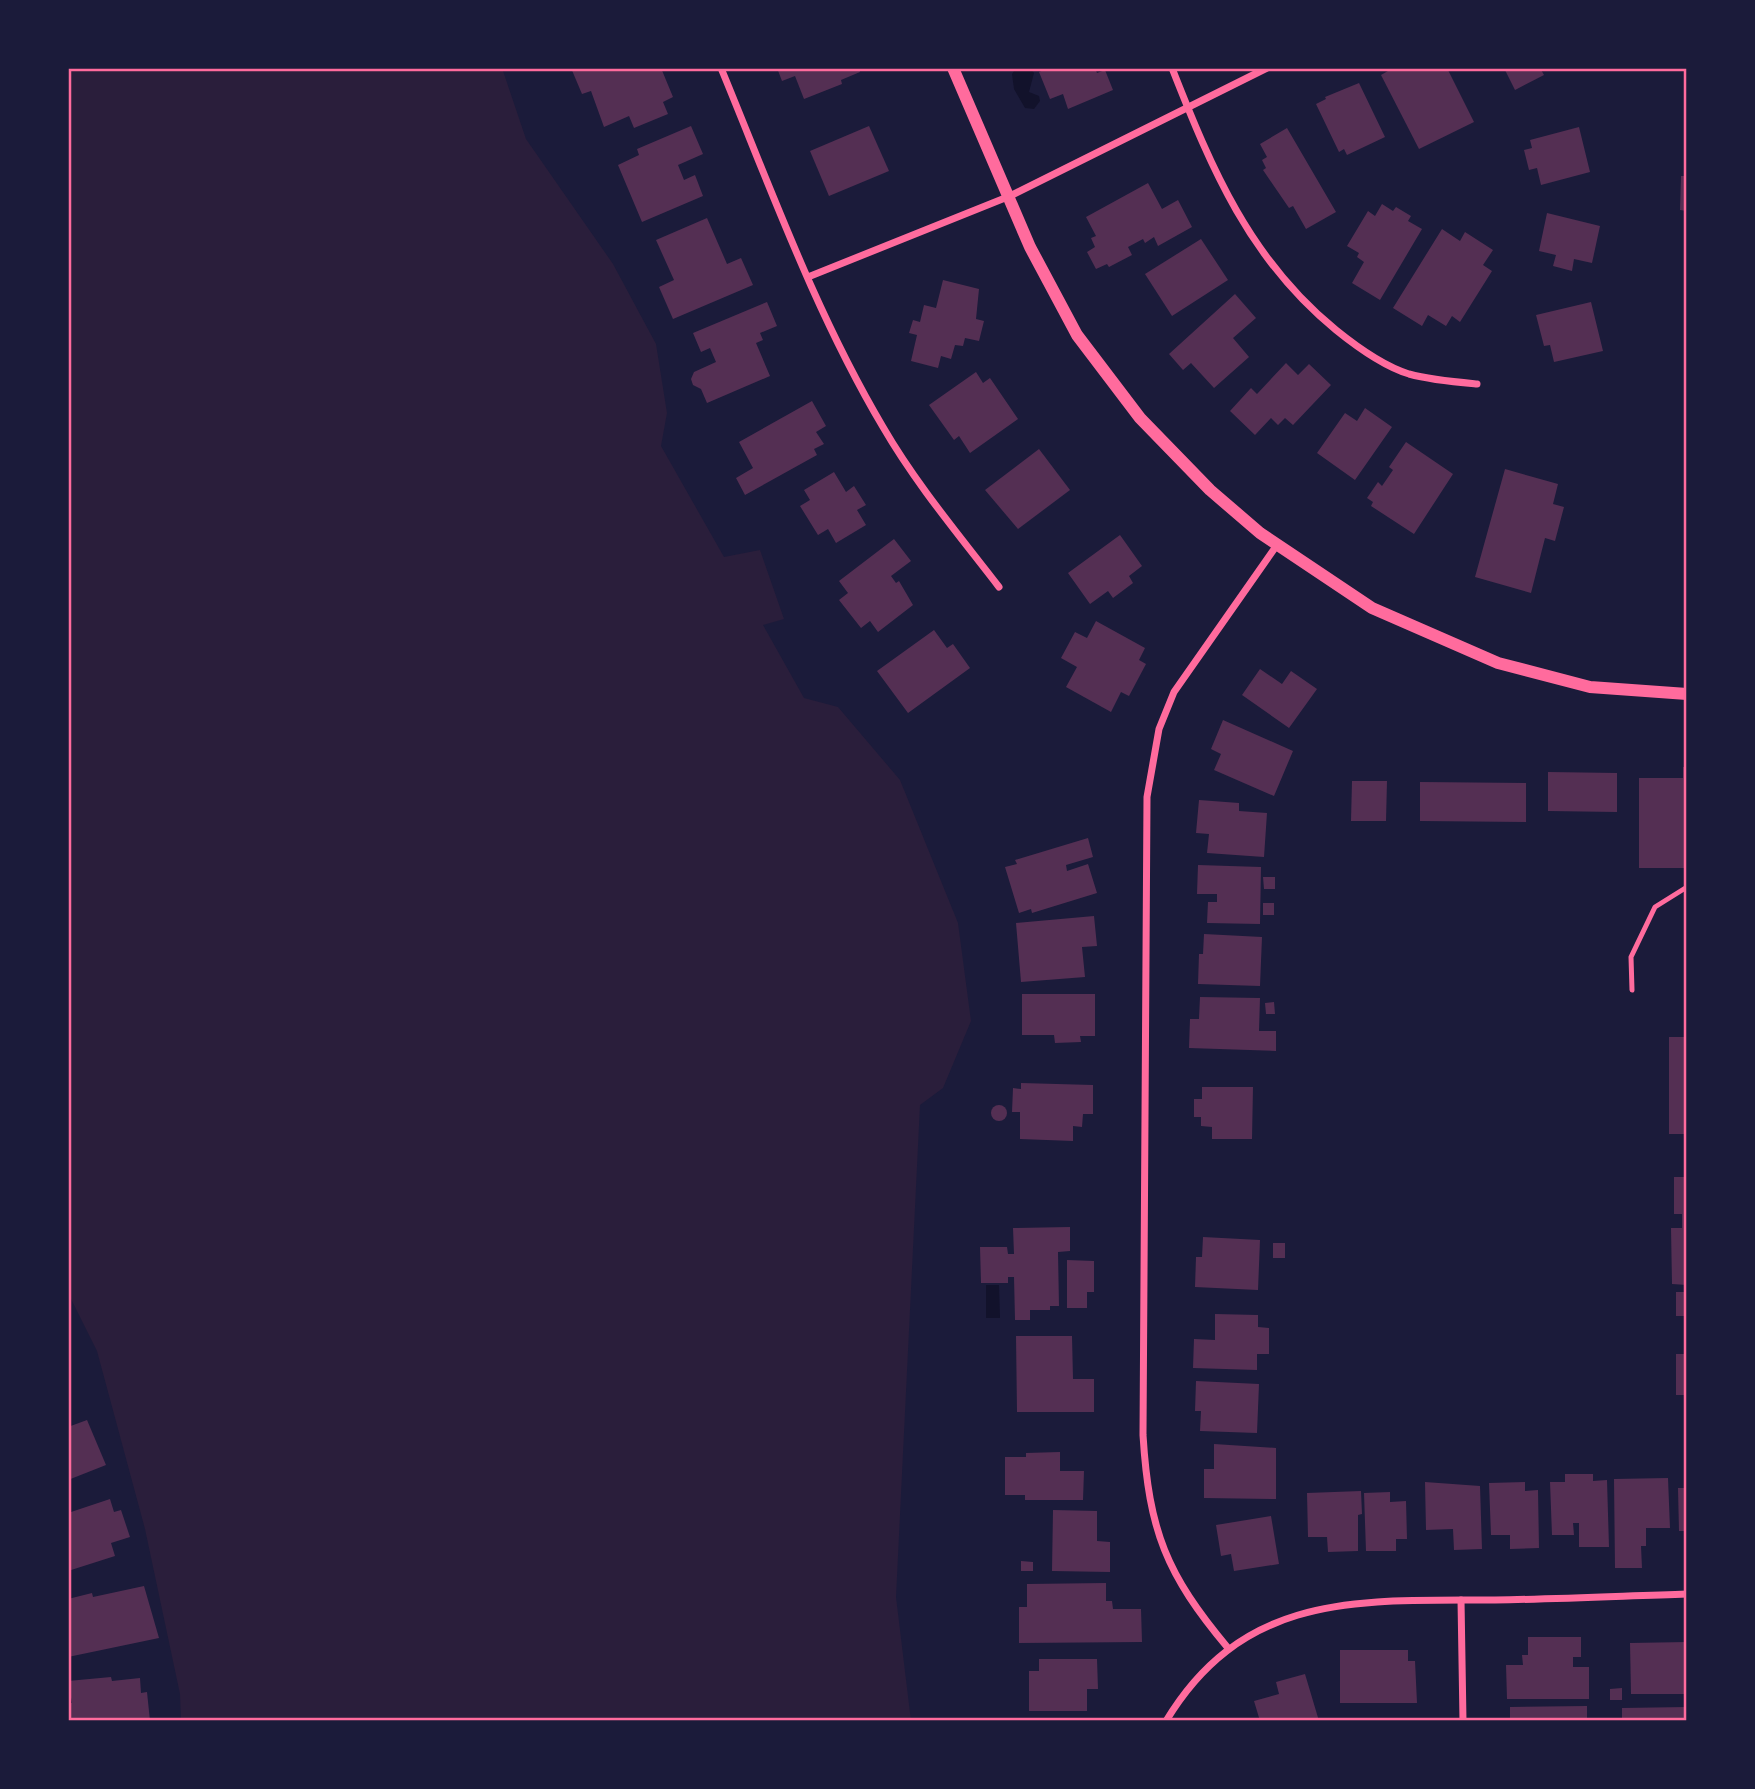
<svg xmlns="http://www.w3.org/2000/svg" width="1755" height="1789" font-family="'Fira Sans',sans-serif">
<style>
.green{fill:#2a1e3b}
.water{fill:#12122b}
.building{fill:#542f53}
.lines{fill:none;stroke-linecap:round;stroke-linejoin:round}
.service{stroke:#ff6b9d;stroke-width:5}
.minor{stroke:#ff6b9d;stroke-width:7}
.tertiary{stroke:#ff6b9d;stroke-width:12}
.neatline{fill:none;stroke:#ff6b9d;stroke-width:2.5}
</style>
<rect width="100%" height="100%" fill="#1b1b3a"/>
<path class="green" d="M68,68H502L526,139L613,264L656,344L667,413L661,446L724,557L760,550L784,619L763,625L804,698L838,707L900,780L958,923L971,1021L943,1088L920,1105L896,1597L911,1721H181L180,1694L145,1529L97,1351L68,1293Z"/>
<g class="water">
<path d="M1016,68H1030L1034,73L1029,92L1039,96L1040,101L1034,109L1025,108L1014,89L1012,74Z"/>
<path d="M986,1285H999L1000,1318H986Z"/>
</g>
<g class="building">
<path d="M571,68H661L673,97L663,102L668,114L634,128L629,116L604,127L591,91L582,94Z"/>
<path d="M777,68H859L860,72L841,80L842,84L804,99L795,76L782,81Z"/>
<path d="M1048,68H1095L1097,73L1105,70L1113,90L1068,109L1063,94L1050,99L1039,72Z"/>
<path d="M1393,68H1447L1474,122L1419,149L1381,75Z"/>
<path d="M1504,68H1540L1544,75L1515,90Z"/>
<path d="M1359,83L1385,137L1347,155L1344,149L1339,152L1316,104L1326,99L1325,97Z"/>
<path d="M691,126L703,154L678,165L684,180L695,175L703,196L642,222L618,165L639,155L637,149Z"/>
<path d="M869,126L889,171L829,196L810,151Z"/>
<path d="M1579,127L1590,172L1541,185L1537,168L1529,170L1524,150L1532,148L1530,140Z"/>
<path d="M1287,128L1336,212L1306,229L1293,206L1289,208L1263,170L1266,168L1262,160L1267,157L1260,144Z"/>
<path d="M1681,176H1687V211L1680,210Z"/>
<path d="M1148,183L1162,209L1178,200L1192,227L1158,246L1154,237L1145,243L1143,239L1128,247L1132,255L1109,267L1107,264L1096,269L1087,252L1095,247L1091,238L1096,236L1086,217Z"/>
<path d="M1382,204L1393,211L1396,207L1411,216L1408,221L1422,229L1380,300L1352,283L1364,262L1357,257L1359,253L1347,246L1368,211L1375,216Z"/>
<path d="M1547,213L1600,226L1592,263L1574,259L1572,271L1553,266L1556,255L1539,251Z"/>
<path d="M707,218L727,264L741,258L753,285L673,319L659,287L674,280L656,240Z"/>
<path d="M1442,229L1460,241L1465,232L1493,250L1483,265L1492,271L1460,322L1452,316L1446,326L1428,315L1422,326L1393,308Z"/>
<path d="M1201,239L1228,280L1172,316L1145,274Z"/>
<path d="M943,280L979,289L976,319L984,321L979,341L965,338L963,346L955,345L951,359L941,356L938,368L911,361L917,335L909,333L913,320L920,322L924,305L936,308Z"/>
<path d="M1235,294L1256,318L1233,338L1249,357L1214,388L1191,363L1183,370L1169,354Z"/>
<path d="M767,302L777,326L760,333L763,340L756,343L770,376L707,403L701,389L693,385L691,379L694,372L716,362L710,348L701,352L693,333Z"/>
<path d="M1591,302L1603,351L1554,362L1550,345L1544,346L1536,315Z"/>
<path d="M1286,363L1298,375L1309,364L1331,385L1293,425L1285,418L1278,425L1271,418L1255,435L1230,411L1251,388L1257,394Z"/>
<path d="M976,372L983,383L990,378L1018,419L970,453L959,436L954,440L929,405Z"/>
<path d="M812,401L826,426L816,432L824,444L814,449L817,455L745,495L736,478L753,468L739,442Z"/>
<path d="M1365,408L1392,427L1355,480L1317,453L1345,413L1357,421Z"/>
<path d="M1406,442L1453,474L1414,534L1371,506L1373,502L1367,498L1378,482L1382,486L1393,470L1389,467Z"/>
<path d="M1039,449L1070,490L1018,529L985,490Z"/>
<path d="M1505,469L1558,484L1553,504L1564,507L1555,541L1545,538L1531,593L1475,577Z"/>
<path d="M834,472L846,492L854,486L866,505L857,510L866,525L836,543L828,529L818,535L800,506L810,500L804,490Z"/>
<path d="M1120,535L1142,566L1129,576L1133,583L1113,598L1108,591L1090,604L1068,573Z"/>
<path d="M894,539L911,561L891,576L896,583L899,581L913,605L878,632L870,621L861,628L839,600L848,593L839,581Z"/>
<path d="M1096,621L1145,648L1139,660L1146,664L1129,696L1121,692L1111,712L1066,687L1077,667L1061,658L1075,632L1087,638Z"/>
<path d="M934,630L947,648L953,644L970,668L908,713L877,671Z"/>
<path d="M1260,669L1282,684L1291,671L1317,689L1289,728L1242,695Z"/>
<path d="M1223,720L1293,751L1274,796L1214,770L1221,754L1211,749Z"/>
<path d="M1683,767H1687V868H1639V778H1683Z"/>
<path d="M1548,772L1617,773V812L1548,811Z"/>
<path d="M1352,781H1387L1386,821H1351Z"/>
<path d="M1420,782L1526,783V822L1420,821Z"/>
<path d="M1199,800L1239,803V811L1267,813L1264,857L1207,853L1209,834L1196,833Z"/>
<path d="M1088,838L1093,857L1066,865L1067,871L1088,864L1097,893L1032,913L1031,909L1019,913L1005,867L1017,864L1015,860Z"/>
<path d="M1198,865L1261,867L1260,924L1207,923L1208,902H1217V894H1197Z"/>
<path d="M1263,877H1275V889H1264Z"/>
<rect x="1263" y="903" width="11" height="12"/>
<path d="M1094,916L1097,946L1082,947L1085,977L1021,982L1016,923Z"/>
<path d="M1204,934L1262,937L1260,986L1198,984L1199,954H1203Z"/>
<path d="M1022,994H1095V1036H1080L1081,1042L1055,1043L1054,1035H1022Z"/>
<path d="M1200,997L1260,998L1259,1031H1276V1051L1189,1048L1190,1019H1199Z"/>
<path d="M1274,1002L1275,1014H1266L1265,1003Z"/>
<rect x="1669" y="1037" width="18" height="97"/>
<path d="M1021,1083L1093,1085V1114H1083L1082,1127L1073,1126V1141L1020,1139V1112H1012L1013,1088L1021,1089Z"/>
<path d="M1202,1087H1253L1252,1139H1212V1127L1201,1126V1117H1194V1099H1202Z"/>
<circle cx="999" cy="1113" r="8"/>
<path d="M1674,1177H1687V1285L1672,1284L1671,1228H1682V1214H1674Z"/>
<path d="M1070,1227V1251L1058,1252L1059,1306H1050V1310H1030V1320H1015L1014,1277H1008V1283H981L980,1247H1007L1008,1254H1014L1013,1228Z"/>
<path d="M1203,1237L1260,1240L1258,1290L1195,1287L1196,1257H1202Z"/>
<rect x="1273" y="1243" width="12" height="15"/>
<path d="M1067,1260L1094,1261V1292H1087V1308H1067Z"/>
<rect x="1676" y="1292" width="11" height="24"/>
<path d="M1215,1314L1258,1315V1327L1269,1328V1354H1257V1370L1193,1368L1194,1339L1215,1340Z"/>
<path d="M1016,1336H1072L1073,1379H1094V1412H1017Z"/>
<rect x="1676" y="1354" width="11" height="41"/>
<path d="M1196,1381L1259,1384L1257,1433L1200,1431L1201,1411H1195Z"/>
<path d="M87,1420L106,1465L68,1480V1427Z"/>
<path d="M1214,1444L1276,1448V1499L1204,1498V1469H1214Z"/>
<path d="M1060,1452V1471H1084L1083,1500H1025V1495H1005V1457H1026V1453Z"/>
<path d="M1565,1474H1593V1481L1607,1480L1609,1547H1579V1523H1573L1574,1535H1552L1550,1482H1565Z"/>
<path d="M1668,1478L1670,1528H1646V1546H1641L1642,1568H1615L1614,1479Z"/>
<path d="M1425,1482L1480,1486L1482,1549L1454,1550L1453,1529L1426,1530Z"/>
<path d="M1525,1482V1491L1538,1490L1539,1548L1510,1549V1535H1491L1489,1483Z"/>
<path d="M1678,1488H1687V1531H1679Z"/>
<path d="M1361,1491L1362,1514L1358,1515V1551L1328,1552L1327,1537H1308L1307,1493Z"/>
<path d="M1390,1492V1502L1406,1501L1407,1539H1396V1551H1366L1364,1493Z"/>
<path d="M110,1499L114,1512L121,1510L130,1537L111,1543L115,1556L68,1571V1513Z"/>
<path d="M1053,1510L1097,1511V1541L1110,1542V1572L1052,1571Z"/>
<path d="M1271,1516L1279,1564L1234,1571L1231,1554L1221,1556L1216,1525Z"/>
<path d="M1021,1561L1033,1562V1571H1021Z"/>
<path d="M1106,1583V1601H1112L1113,1609H1141L1142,1642L1019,1643V1607H1027V1584Z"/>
<path d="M144,1586L159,1638L68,1657V1599L92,1593L93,1597Z"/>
<path d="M1528,1637H1581V1657H1573V1667H1589V1699H1507L1506,1665H1523L1522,1655H1528Z"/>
<path d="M1687,1642V1694H1631L1630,1643Z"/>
<path d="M1340,1650H1408V1661H1415L1417,1703H1340Z"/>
<path d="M1039,1659H1097L1098,1689H1087V1711H1029V1671H1039Z"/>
<path d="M1305,1674L1319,1721H1260L1254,1701L1279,1694L1276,1682Z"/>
<path d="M111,1677L112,1681L140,1678L141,1693L147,1692L150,1721H68V1703H72L68,1681Z"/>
<path d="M1622,1688V1700H1610V1689Z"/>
<path d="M1587,1706V1721H1510V1707Z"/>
<path d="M1687,1707V1721H1622V1708Z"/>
</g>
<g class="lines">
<path class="service" d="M1632,990L1631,957L1655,907L1687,887"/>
<g class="minor">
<path d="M721,68C771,189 816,314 883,427C916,484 959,535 999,587"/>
<path d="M1172,68C1212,170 1250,260 1336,330C1357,347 1383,366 1409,374C1431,380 1455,382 1477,384"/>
<path d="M808,277L1010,196L1267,68"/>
<path d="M1461,1600L1463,1721"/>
<path d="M1228,1648C1166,1574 1149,1531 1143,1435L1147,797L1159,729L1174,692L1277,545"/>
<path d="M1166,1721C1245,1590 1362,1601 1495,1600C1559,1599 1623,1596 1687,1594"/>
</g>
<path class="tertiary" d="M953,68L1030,247L1077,335L1140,418L1210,490L1260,533L1372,608L1498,663L1590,687L1687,694"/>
</g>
<rect width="1755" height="1789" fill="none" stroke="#1b1b3a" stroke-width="140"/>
<rect x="70" y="70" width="1615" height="1649" class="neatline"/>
</svg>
